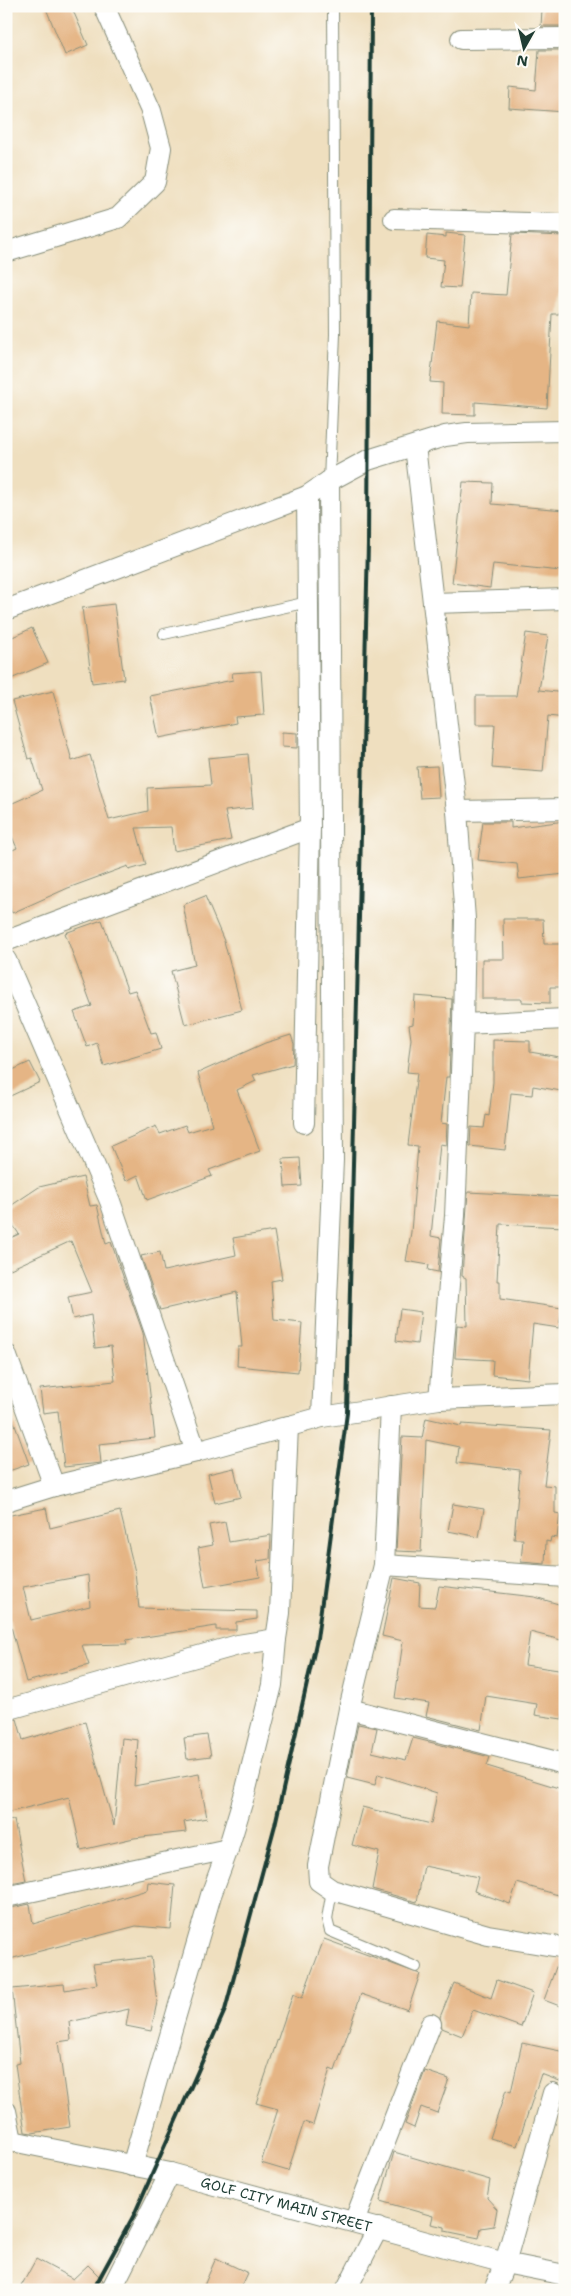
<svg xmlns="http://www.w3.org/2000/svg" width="571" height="2296" font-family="'Shantell Sans',sans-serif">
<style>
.building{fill:#e5b585;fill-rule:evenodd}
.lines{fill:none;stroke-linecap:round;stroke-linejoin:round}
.lane-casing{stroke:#878e7a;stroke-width:12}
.street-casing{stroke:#878e7a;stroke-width:22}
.lane{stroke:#fff;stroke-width:10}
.street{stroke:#fff;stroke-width:20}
.rail{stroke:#1f3d34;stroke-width:4}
.labels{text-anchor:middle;stroke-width:4;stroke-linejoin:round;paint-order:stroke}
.street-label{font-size:14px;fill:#1f3d34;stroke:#fdfcf7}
</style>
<rect width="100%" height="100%" fill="#fdfcf7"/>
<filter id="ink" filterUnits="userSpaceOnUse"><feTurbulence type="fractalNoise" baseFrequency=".02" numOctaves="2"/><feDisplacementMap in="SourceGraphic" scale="10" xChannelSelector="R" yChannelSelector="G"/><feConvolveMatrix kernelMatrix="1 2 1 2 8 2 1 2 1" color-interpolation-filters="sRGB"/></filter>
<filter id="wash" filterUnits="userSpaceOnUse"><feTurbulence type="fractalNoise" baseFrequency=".0096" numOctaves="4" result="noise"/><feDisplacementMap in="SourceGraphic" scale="20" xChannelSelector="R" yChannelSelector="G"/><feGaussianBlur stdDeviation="1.12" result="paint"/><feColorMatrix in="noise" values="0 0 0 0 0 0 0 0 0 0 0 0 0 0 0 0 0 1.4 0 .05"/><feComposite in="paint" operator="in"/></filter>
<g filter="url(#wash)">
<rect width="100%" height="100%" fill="#efdfbf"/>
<g id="blocks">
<g class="building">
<path d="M45,6H71L88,45L65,55Z"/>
<path d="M542,9L565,11V26H541Z"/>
<path d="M539,50H565V112L509,108L510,87L536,90Z"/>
<path d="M446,233L465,235L460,288L441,287L444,260L425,258L427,235L446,237Z"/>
<path d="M512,234L565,236V260L559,314H552L547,408L475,402V415L442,414L443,383L430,382L437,321L469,325L471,293L506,295Z"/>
<path d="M463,482L493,483L492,504L565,510V538L561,571L493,564L490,588L452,583Z"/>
<path d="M114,604L124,679L92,683L82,608Z"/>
<path d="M32,628L48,663L6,681V640Z"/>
<path d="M526,633L548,636L539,690L565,693V718L548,716L543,772L492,768L495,724H476V696H516Z"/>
<path d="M261,671L264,715L235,717L236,723L159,738L150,696L233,680L232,673Z"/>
<path d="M53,691L72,761L90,755L109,820L148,811L147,788L211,785L208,758L248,754L253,808L225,811L231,840L174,851L171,827L136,828L146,865L129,870L128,866L68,888L12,913L6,900V853L17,848L6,823V806L42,790L32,758L28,759L12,701Z"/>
<path d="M282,732L297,733V748L282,747Z"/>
<path d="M437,766L439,797L420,798L417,767Z"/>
<path d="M565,821V874L519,879L517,864L478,860L483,822H511V828Z"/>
<path d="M205,896L224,941L242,1010L185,1025L171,971L195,965L183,905Z"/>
<path d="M503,919H543L544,944H565V987H550V1003L522,1002V999H482V959H504Z"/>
<path d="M102,920L128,992L135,990L151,1033L156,1032L161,1049L104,1066L97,1043L87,1047L74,1012L92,1006L65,933Z"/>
<path d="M415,996L452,999L449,1077H446L441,1123L447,1124L446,1145L440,1144L431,1236L441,1238L438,1272L428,1270L429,1265L406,1261L411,1232L418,1146L408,1145L417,1073L407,1072L411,1039L409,1025L413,1024Z"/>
<path d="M291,1035L294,1044L293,1064L253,1075L256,1081L237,1090L260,1151L209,1170L212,1176L147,1200L138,1175L126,1181L111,1146L156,1126L160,1134L185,1125L188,1132L212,1125L198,1073L265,1043Z"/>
<path d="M493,1040L530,1041V1052L565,1058L561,1091L533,1086L532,1095L511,1093L505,1150L470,1146L471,1127L484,1128L486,1115L489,1116L493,1082Z"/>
<path d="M30,1062L40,1082L6,1098V1073Z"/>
<path d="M300,1158L302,1186L285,1187L283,1159Z"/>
<path d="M83,1177L90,1206L97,1205L106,1244L111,1242L143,1333L155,1438L99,1444L101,1463L64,1467L58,1411L43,1413L40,1389L115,1381L111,1346L95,1348L91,1315L73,1319L68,1297L92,1292L71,1241L6,1271V1240L19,1234L6,1215V1209L39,1187Z"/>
<path d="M468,1192L565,1197V1227L500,1224L497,1281H500V1299L562,1308L559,1328L533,1324L528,1379L492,1375L493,1360L455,1358L457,1325L467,1326L466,1278L462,1276Z"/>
<path d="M274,1231L282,1279L271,1281L274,1320L302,1323L298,1372L237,1366L238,1347H242L237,1292L160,1310L141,1256L160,1252L164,1271L236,1255L233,1238Z"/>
<path d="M400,1309L421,1312L417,1344L396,1341Z"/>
<path d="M6,1406H8L29,1464L6,1472Z"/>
<path d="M426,1418L461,1426L462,1424L551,1430L544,1485L555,1486V1513L560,1514L557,1538L551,1537L550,1542L546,1541L545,1564L521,1562L523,1539H514L520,1470L457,1463L459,1447L426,1440L421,1552L396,1551L402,1437L422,1438Z"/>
<path d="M234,1468L241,1497L215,1503L208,1474Z"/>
<path d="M453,1504L484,1509L479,1537L448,1531Z"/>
<path d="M46,1508L50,1528L120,1511L135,1572L139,1608L257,1611V1619L236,1622V1630H216V1626L126,1640L127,1644L82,1645L89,1665L26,1682L6,1608V1516ZM88,1575L90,1606L31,1620L23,1587Z"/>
<path d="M225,1522L229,1542L271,1535L270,1559L257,1561L260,1577L205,1587L198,1548L213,1545L209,1525Z"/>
<path d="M394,1578L420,1583L419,1606L435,1607L439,1586L535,1597L565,1606V1641L530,1632L525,1665L565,1671V1705L562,1719L535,1715L537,1704L486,1696L481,1730L426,1716L429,1703L395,1698L403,1641L382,1636Z"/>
<path d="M17,1719L23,1740L85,1722L114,1826L122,1738L138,1740L134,1786L199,1774L207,1818L184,1822L186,1832L134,1838L81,1850L69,1797L6,1813V1722Z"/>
<path d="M358,1724L377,1728L372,1752L406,1760L413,1738L490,1757L487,1766L565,1790V1897L517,1883L510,1904L474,1891L478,1877L424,1866L417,1902L372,1889L379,1852L352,1845L362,1807L431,1824L437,1793L378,1774L375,1785L347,1778Z"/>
<path d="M207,1735L211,1756L187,1759L184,1738Z"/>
<path d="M14,1820L26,1881L6,1885V1821Z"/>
<path d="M148,1882L175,1885L171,1929L136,1926L6,1960V1909L30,1904L33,1924L147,1890Z"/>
<path d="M324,1939L420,1974L408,2010L361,1994L335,2071L330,2069L313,2125L304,2122L288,2171L261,2163L278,2109L256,2103L293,1994L302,1998Z"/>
<path d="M151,1957L157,2002L151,2031L126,2026L129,2009L69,2022L71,2040L58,2042L70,2127L32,2133L25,2132L15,2064L20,2063L12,1989L64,1984L65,1990L97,1984L93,1964Z"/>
<path d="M559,1959L565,1960V2008L544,2000Z"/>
<path d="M497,1980L533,1993L521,2027L473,2010L462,2036L442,2028L440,2017L454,1983L491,1998Z"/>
<path d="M522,2043L565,2052V2083L541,2074L517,2146L490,2138L506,2090L511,2092Z"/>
<path d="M425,2071L449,2079L437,2113L421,2107L414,2128L405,2124Z"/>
<path d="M394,2152L490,2180L487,2198L497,2209L494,2226L481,2228L479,2238L445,2231V2227L431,2224L433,2216L380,2201Z"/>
<path d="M216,2258L248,2273L240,2290H202Z"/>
<path d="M36,2259L73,2279L88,2265L103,2280L97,2290H19Z"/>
</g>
</g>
</g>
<g filter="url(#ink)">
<use href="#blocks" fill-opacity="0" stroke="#878e7a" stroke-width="1"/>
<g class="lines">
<defs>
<g id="lane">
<path d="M329,481L335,334L333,6"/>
<path d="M164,634L308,602"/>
<path d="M332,1890L327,1919L330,1931L416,1967"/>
</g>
<g id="street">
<path d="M461,39L565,38"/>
<path d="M394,219L565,224"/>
<path d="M6,252L118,218L155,182L161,148L151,111L104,6"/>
<path d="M415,446L457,811L465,919L463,1024"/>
<path d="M433,603L565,599"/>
<path d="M6,610L307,496L329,481L368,460L445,436L467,433L565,431"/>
<path d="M457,811L565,809"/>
<path d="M6,941L310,828"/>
<path d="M6,960L110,1201L196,1452"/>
<path d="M304,1123L310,828L307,496"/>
<path d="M6,1354L54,1486"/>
<path d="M439,1399L455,1216L463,1024L565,1019"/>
<path d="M391,1406L384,1565L349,1709L318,1866L319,1881L332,1890L488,1935L565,1948"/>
<path d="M322,1417L333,1160L329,481"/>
<path d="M6,1501L54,1486L196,1452L322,1417L439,1399L565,1394"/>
<path d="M384,1565L565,1577"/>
<path d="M349,1709L565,1764"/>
<path d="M6,1710L238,1645L276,1639L280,1613L288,1426"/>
<path d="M6,1897L228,1849"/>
<path d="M6,2111L12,2141"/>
<path id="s1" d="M6,2143L12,2141L170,2173L505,2263L565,2275"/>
<path d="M132,2166L211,1895L228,1849L245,1793L272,1685L276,1639"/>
<path d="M354,2222L431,2024"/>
<path d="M111,2290L170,2173"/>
<path d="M346,2290L378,2228"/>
<path d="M494,2290L505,2263L553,2093"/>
</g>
</defs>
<use href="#lane" class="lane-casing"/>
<use href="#street" class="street-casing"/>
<use href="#lane" class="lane"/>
<use href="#street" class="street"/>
<path class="rail" d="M93,2290L134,2215L225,2010L275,1825L317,1639L347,1413L368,544L371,6"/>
</g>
</g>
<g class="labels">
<g class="street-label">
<text dy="5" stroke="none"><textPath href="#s1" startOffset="288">GOLF CITY MAIN STREET</textPath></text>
</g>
</g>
<rect width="571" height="2296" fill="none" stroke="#fdfcf7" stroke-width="25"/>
<g transform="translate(524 48) rotate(188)" stroke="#fdfcf7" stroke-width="4" paint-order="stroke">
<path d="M0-4L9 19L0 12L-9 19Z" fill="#1f3d34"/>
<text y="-8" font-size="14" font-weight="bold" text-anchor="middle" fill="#1f3d34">N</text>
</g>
</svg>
